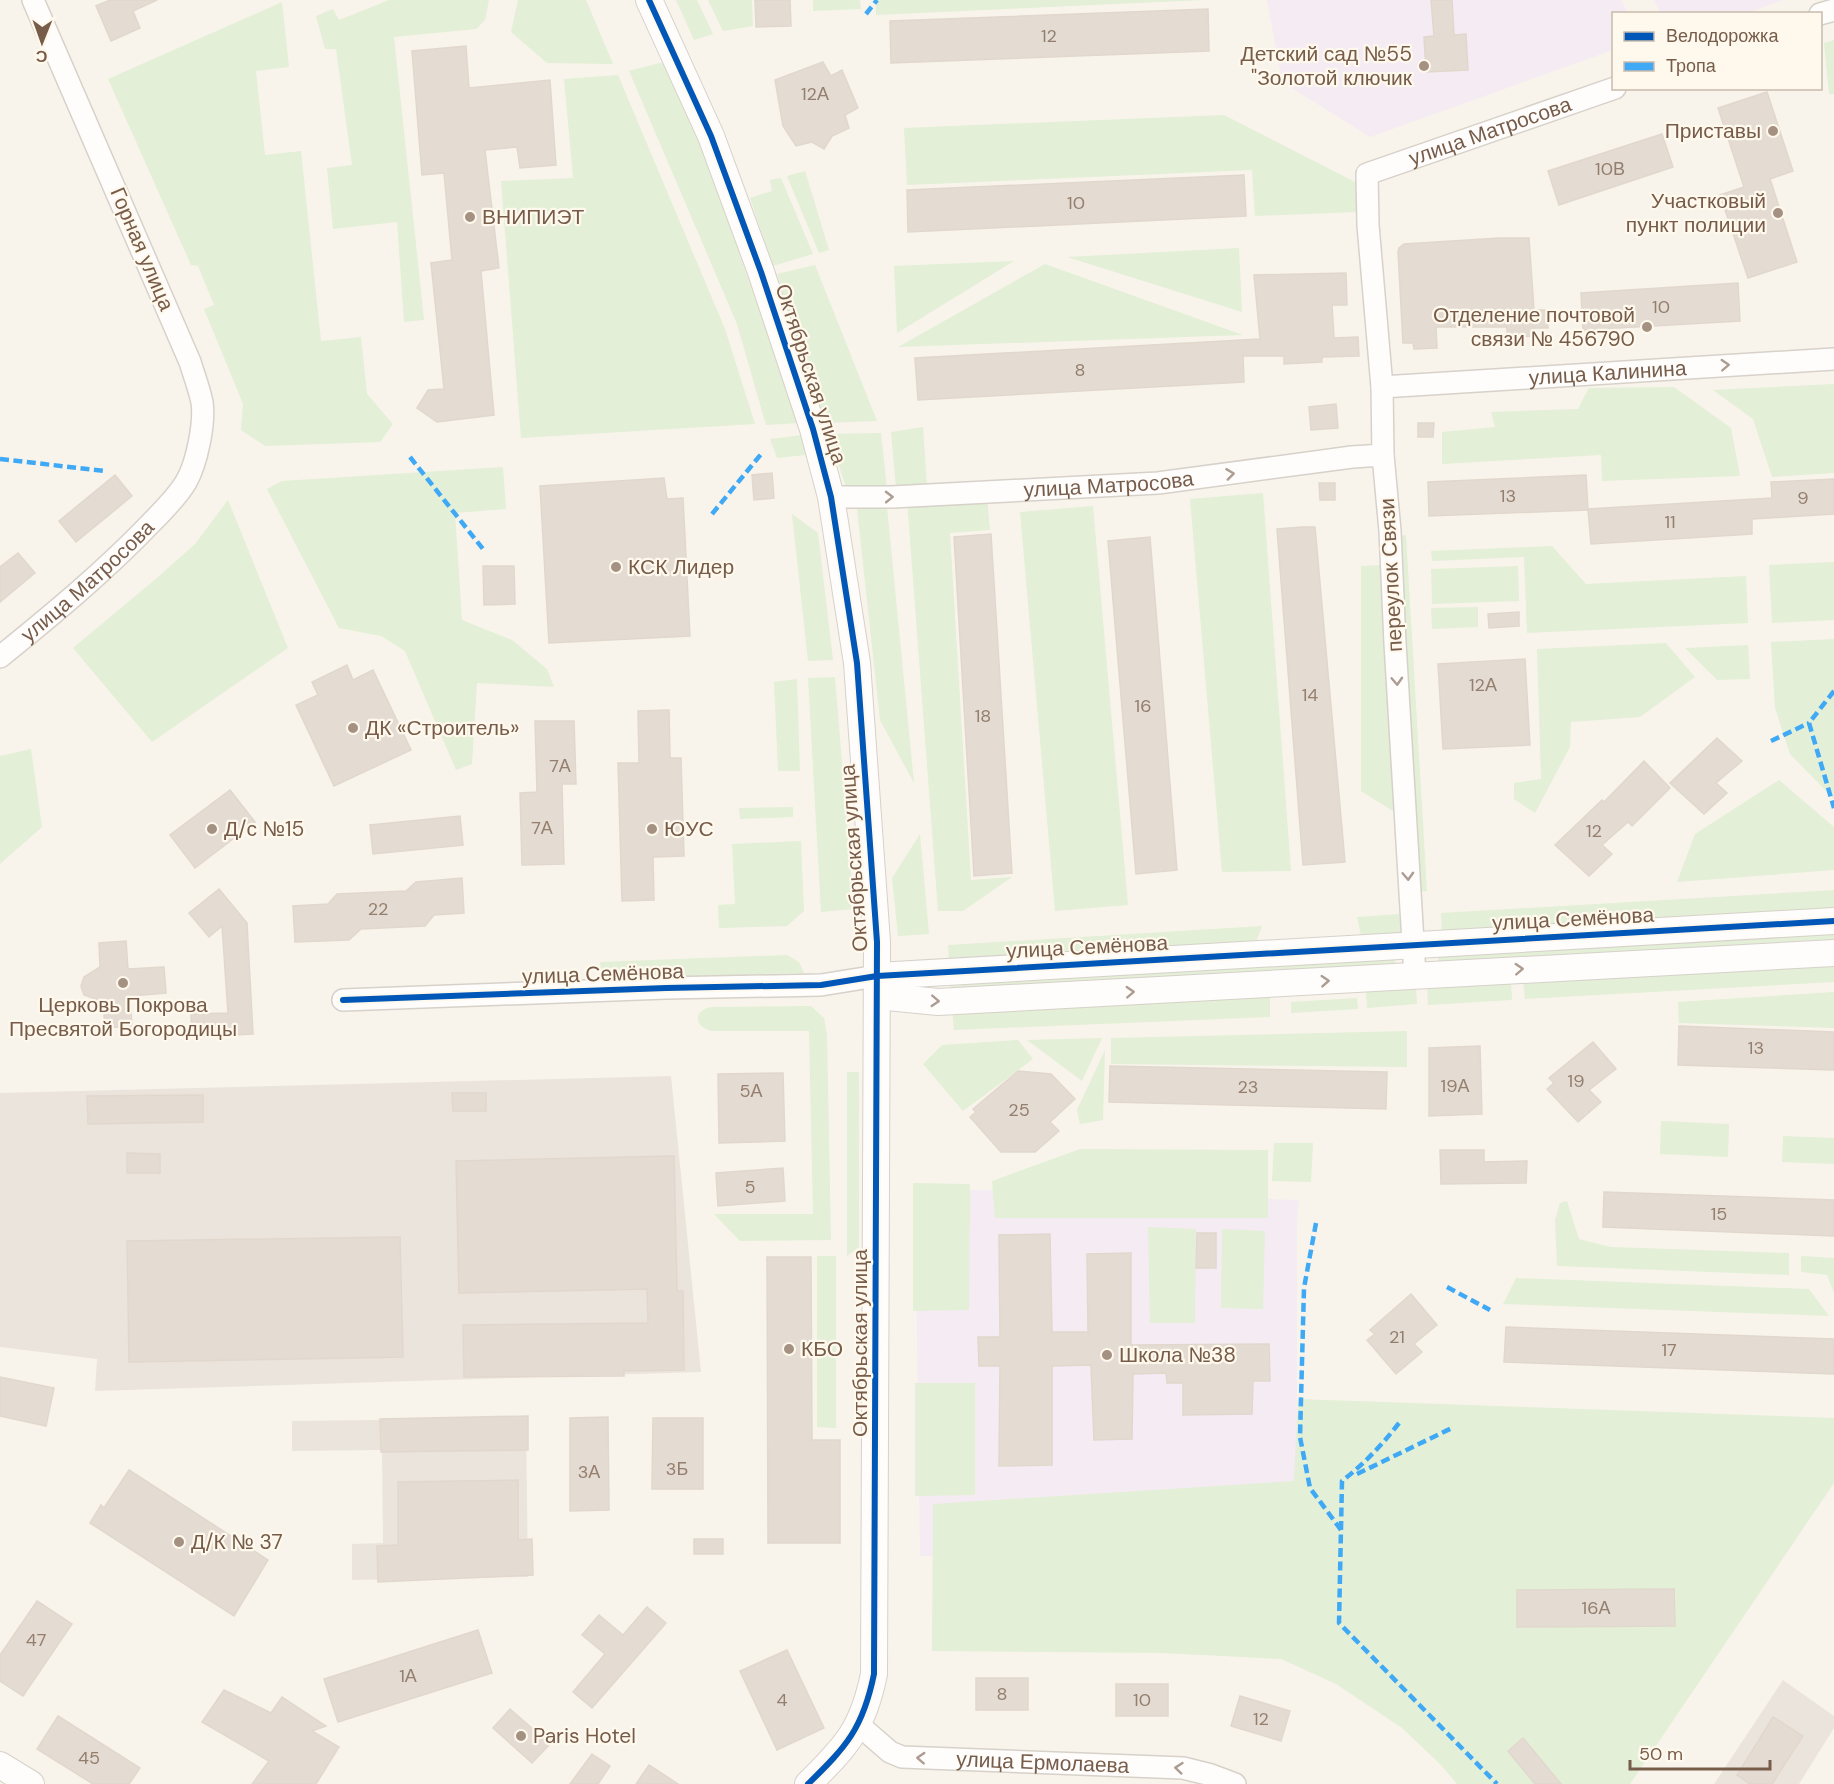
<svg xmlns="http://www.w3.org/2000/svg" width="1834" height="1784" font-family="'DM Sans',sans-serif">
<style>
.industrial{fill:#ebe4dc}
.education{fill:#f5ebf3}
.green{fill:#e3efd6}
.building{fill:#e4dcd3;stroke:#e1d7cd;stroke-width:1.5}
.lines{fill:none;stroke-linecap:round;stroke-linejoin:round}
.minor-casing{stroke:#d7d1c9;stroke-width:24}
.tertiary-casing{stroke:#d7d1c9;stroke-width:28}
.minor{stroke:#fefdfc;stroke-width:21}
.tertiary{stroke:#fefdfc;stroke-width:26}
.quiet{stroke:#3fa9f5;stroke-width:4.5;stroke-dasharray:9 4.5;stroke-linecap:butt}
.cycleway-casing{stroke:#fff9ed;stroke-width:10}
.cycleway{stroke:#0057b8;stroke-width:6}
.oneway{stroke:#ad9c91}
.poi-dot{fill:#a49182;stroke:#fff9ed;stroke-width:2}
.labels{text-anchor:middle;stroke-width:4.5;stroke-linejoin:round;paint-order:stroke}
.number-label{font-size:18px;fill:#947e6e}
.poi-label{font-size:21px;fill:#775c4a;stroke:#fff9ed;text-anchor:start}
.street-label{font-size:21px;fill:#775c4a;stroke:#fff9ed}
</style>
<rect width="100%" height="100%" fill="#f8f4eb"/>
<g class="industrial">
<path d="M671,1076L701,1372L95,1391L97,1359L0,1347V1093Z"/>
<path d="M526,1418L528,1577L352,1580V1544L383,1543L382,1450L292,1451V1421Z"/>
<path d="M1783,1680L1834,1716V1728L1799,1784H1714Z"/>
</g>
<g class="education">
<path d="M1267,0H1621L1628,13L1614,14L1613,50L1370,137L1282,82Z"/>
<path d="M1654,0H1783L1745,14L1660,13Z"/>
<path d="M915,1188L1299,1200L1297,1224V1486L1219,1552L920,1556Z"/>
</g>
<g class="green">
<path d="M389,0H489L485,20L476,29L394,37L424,320L404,322L397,222L333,229L327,168L352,165L336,49H325L316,16L333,9L339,20Z"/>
<path d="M518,0H586L613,64L547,63L511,32Z"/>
<path d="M676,0H697L713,34L694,40Z"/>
<path d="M708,0H752L753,26L723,31Z"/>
<path d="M813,0H860L861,9L813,11Z"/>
<path d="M876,0H1204L876,15Z"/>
<path d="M282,2L289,67L256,71L265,155L301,151L321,341L361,337L367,394L393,424L380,442L265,446L241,430L243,404L204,309L214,305L198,266L191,265L108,79Z"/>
<path d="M1834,40V94H1829L1824,43Z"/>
<path d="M671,60L799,423L766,425L737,324L629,71Z"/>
<path d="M618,75L725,329L755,424L521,438L501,181L573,178L564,79Z"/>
<path d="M1224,115L1357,183L1358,212L1255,216L1252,170L907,185L904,128Z"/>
<path d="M805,171L829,250L819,253L787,176Z"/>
<path d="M781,178L813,254L773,266L750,198L772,191L770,180Z"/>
<path d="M1239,248L1242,312L1067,257Z"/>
<path d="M1014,261L897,333L894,266Z"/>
<path d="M1045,264L1243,335L898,347Z"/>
<path d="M815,265L877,421L824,423L777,274Z"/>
<path d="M1834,384V473L1772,477L1753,419L1713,390Z"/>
<path d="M1674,387L1731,428L1740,476L1602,481L1601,455L1442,464V432L1495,427L1491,412L1578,409L1589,388Z"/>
<path d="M923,427L927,486L896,488L891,432Z"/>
<path d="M881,433L887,489L847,490L828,434Z"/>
<path d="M803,435L805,455L777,458L770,439Z"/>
<path d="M503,467L506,509L455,513L462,620L512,640L547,669L554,687L477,683L472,764L456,770L405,651L381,636L339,628L267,489L282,481Z"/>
<path d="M1263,493L1291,871L1222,872L1190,499Z"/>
<path d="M987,497L990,530L950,533L971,880L1012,877L963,911H938L907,500Z"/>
<path d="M228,500L288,648L152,742L73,648L158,577L195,544Z"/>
<path d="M1093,506L1128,905L1055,911L1020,512Z"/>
<path d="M887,507L914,783L880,720L857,509Z"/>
<path d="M792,514L818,533L833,660L808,661Z"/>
<path d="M1406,535L1427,891L1418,892L1397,536Z"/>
<path d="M1552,546L1586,584L1746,576L1748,623L1527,633L1524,557L1432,561L1431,551Z"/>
<path d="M1834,562V620L1772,623L1769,565Z"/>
<path d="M1383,565L1396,813L1361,791V566Z"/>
<path d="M1518,566L1519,601L1432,604L1431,569Z"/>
<path d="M1478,607V627L1432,629L1431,608Z"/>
<path d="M1834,639V799L1790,754L1775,708L1771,642Z"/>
<path d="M1666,643L1695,677L1640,717L1571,722L1570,747L1535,813L1514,799V783L1541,779L1537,649Z"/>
<path d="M1748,645L1750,679L1717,680L1685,648Z"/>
<path d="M835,677L854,909L821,912L808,678Z"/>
<path d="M797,679L800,771H778L774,682Z"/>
<path d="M31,749L42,827L0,864V756Z"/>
<path d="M1779,780L1834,827V870L1677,882L1695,834Z"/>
<path d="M793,807V817L740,819L739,808Z"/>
<path d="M920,834L929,934L898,936L892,878Z"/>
<path d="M801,841L804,911L787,926L719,928L718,905L735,904L732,844Z"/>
<path d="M1834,890V913L1442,936L1441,913Z"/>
<path d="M1399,914L1402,936L1362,940L1357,917Z"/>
<path d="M1262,926L1252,953L949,963L948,945Z"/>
<path d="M1834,929V939L1438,963V954Z"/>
<path d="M787,955L799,962L804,973L602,979L600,962Z"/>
<path d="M1394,956L1396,966L951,992L950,986Z"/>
<path d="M1834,965V982L1525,999L1523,982Z"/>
<path d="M1511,981L1512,1000L1428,1005L1427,986Z"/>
<path d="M1416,988L1417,1004L1367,1008L1366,990Z"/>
<path d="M1834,992V1028L1679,1023L1678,1002Z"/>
<path d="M1270,995V1017L954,1030L952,1007Z"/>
<path d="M1357,998L1358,1009L1291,1013V1002Z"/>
<path d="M811,1006L824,1018L827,1035L831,1240L740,1241L714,1214H813L809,1031H711C695,1027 692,1011 711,1007Z"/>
<path d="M1407,1031V1067L1111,1064V1038Z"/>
<path d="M1102,1038L1082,1081L1027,1040Z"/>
<path d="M1018,1040L1033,1059L963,1111L923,1064L942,1045Z"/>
<path d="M1105,1050L1103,1120L1080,1124L1077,1110Z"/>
<path d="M847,1072H859V1247L847,1256Z"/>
<path d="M1661,1121L1729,1124L1728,1157L1660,1154Z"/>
<path d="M1783,1136L1834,1138V1164L1782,1162Z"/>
<path d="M1274,1143H1313L1311,1182L1272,1181Z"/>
<path d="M1080,1149L1268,1150V1218H995L992,1181Z"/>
<path d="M913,1183L970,1184L969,1310L913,1311Z"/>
<path d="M1567,1201L1579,1239L1611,1247L1789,1253V1275L1557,1266L1555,1220L1560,1203Z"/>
<path d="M1148,1227L1196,1229L1195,1323H1150Z"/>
<path d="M1222,1229L1265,1231L1263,1309L1221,1308Z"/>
<path d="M817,1256H836V1428L817,1427Z"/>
<path d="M1801,1256L1834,1258V1293L1827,1275L1801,1272Z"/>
<path d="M1516,1278L1809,1289L1829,1316L1503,1304Z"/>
<path d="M915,1383H975V1495L915,1496Z"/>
<path d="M1298,1399L1834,1418V1483L1630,1784H1457L1441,1765L1402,1728L1336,1684L1281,1659L1162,1653L932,1651L933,1504L1294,1481Z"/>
</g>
<g class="building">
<path d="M110,0H157L133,11L140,28L111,41L96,6Z"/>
<path d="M755,0H790L791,26L756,27Z"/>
<path d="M1431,0H1452L1454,35L1466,34L1468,70L1426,72L1424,37L1434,36Z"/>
<path d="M1208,9L1209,51L891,63L890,21Z"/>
<path d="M466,46L469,88L550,80L556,165L520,168L517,147L485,150L499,268L481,271L494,415L437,422L417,408L428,390L444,389L431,263L452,260L444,173L422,175L412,51Z"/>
<path d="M823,62L831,76L842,70L858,108L845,115L849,128L832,136L824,149L812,142L796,146L783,126L775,80Z"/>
<path d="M1767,92L1793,171L1770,179L1797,262L1748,278L1720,195L1744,187L1718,108Z"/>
<path d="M1662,134L1673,167L1559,205L1548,171Z"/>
<path d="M1244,175L1246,216L908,232L907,190Z"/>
<path d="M1500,238H1529L1534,310H1547L1548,328H1534L1535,336L1507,337V327H1436L1437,348L1414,349L1413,343H1403L1398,252L1399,248L1404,244Z"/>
<path d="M1346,273L1347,305H1332L1334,338L1358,337L1359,356L1322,357V362L1284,364V356H1243L1244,382L918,400L915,358L1260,339L1254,275Z"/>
<path d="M1738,283L1740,321L1583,330L1581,293Z"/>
<path d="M1336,404L1338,428L1311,430L1309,407Z"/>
<path d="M1418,423H1434L1433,437H1418Z"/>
<path d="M772,473L774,498L754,500L752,475Z"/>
<path d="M115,475L132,496L76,542L59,521Z"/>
<path d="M1586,475L1588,510L1429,516L1428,482Z"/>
<path d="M664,478L667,499L683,498L690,636L549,643L540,486Z"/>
<path d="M1834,479V514L1752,519V534L1591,544L1588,509L1772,498L1771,482Z"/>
<path d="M1319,483H1335V500H1320Z"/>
<path d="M1302,527H1315L1345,862L1303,865L1277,529Z"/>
<path d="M991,534L1012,873L974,876L954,537Z"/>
<path d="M1150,537L1177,870L1136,874L1108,541Z"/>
<path d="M18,553L35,573L0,602V567Z"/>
<path d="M483,566H514L515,604L484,605Z"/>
<path d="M1519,612V626L1489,628L1488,614Z"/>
<path d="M1525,659L1530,745L1443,749L1438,664Z"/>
<path d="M347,665L353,680L373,670L411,750L334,786L296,705L318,695L312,682Z"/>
<path d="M669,710L670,758H681L684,856L653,857L654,900L622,901L618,763H639L638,711Z"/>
<path d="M535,721H574L576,784H562L564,864L522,865L520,793L537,792Z"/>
<path d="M1717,738L1742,761L1716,783L1727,793L1704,814L1670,783Z"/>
<path d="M1644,761L1670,788L1632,826L1628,822L1602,845L1612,854L1589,876L1555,845L1602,800L1604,802Z"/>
<path d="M230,790L255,822L195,868L170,835Z"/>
<path d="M460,816L463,845L373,854L370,825Z"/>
<path d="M462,878L464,913L434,915L425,926L361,929L349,940L295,942L293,906L328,904L337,894L406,891L416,882Z"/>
<path d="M219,889L247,923L253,1034L192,1037L191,1014L228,1013L222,926L209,937L189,913Z"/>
<path d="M126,941L128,969L164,967L166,993L130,996L132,1026L105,1028L103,1002L84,995L81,986L84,977L100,967L99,943Z"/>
<path d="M1679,1026L1834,1032V1070L1678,1065Z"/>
<path d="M1593,1042L1616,1069L1589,1090L1601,1102L1578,1122L1547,1089L1554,1083L1549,1078Z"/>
<path d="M1480,1046L1482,1114L1429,1116V1048Z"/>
<path d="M1110,1066L1387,1072L1386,1109L1109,1102Z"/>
<path d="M1018,1071L1051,1074L1075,1099L1050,1122L1059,1131L1035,1152H1001L970,1117L976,1112L973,1109Z"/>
<path d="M783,1073L785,1141L719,1143L718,1074Z"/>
<path d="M452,1093H486V1111H453Z"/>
<path d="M203,1095V1122L88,1124L87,1096Z"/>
<path d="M1440,1150H1484V1162L1527,1161L1526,1183L1441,1184Z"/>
<path d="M127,1153L160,1154V1173H127Z"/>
<path d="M674,1156L677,1291H683L684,1370L624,1371V1376L464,1377L463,1325L648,1323L647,1289L459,1293L456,1161Z"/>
<path d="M783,1168L785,1201L718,1206L716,1173Z"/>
<path d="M1604,1192L1834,1200V1236L1603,1227Z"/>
<path d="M1197,1233H1216V1268H1196Z"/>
<path d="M1050,1234L1052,1332H1088L1087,1254L1131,1253V1345L1269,1344L1270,1381H1253L1252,1414L1183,1415V1383H1167L1166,1373L1133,1374L1132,1439L1094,1440L1091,1365L1052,1366V1465L999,1466L1000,1366H979L978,1337H1000L999,1235Z"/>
<path d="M400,1237L403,1357L129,1362L127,1241Z"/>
<path d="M767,1257H811L812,1440H840V1543H768Z"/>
<path d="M1411,1294L1437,1325L1414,1344L1422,1352L1396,1374L1367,1340L1375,1334L1370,1330Z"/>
<path d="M1506,1327L1834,1339V1374L1504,1362Z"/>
<path d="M0,1377L54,1388L46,1426L0,1416Z"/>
<path d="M528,1416V1450L381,1452L380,1419Z"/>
<path d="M608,1417L609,1510L570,1511V1418Z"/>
<path d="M653,1418H703V1489H652Z"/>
<path d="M129,1470L268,1560L234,1616L90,1523L101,1505L104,1508Z"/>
<path d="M518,1480V1540L532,1539L533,1575L378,1582L377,1546L398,1545V1482Z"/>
<rect x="694" y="1539" width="29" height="15"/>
<path d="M1674,1589L1675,1626L1517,1627V1590Z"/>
<path d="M37,1601L72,1624L23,1696L0,1681V1655Z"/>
<path d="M647,1607L666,1623L592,1708L573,1692L605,1654L582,1635L599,1615L623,1635Z"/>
<path d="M478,1630L492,1673L338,1722L324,1679Z"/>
<path d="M787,1650L824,1728L777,1750L740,1671Z"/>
<rect x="976" y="1678" width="52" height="32"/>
<rect x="1116" y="1684" width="52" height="32"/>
<path d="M224,1690L271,1713L282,1697L326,1726L312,1731L339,1747L316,1784H252L269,1761L202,1722Z"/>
<path d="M1240,1696L1290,1711L1281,1741L1231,1726Z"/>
<path d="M510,1709L550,1744L532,1763L493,1728Z"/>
<path d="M58,1716L140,1768L129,1784H93L37,1749Z"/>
<path d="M1773,1717L1803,1736L1772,1784H1750L1737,1775Z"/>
<path d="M1523,1738L1561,1784H1535L1508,1751Z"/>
<path d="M592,1754L610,1766L598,1784H570Z"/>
<path d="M649,1765L678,1784H636Z"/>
</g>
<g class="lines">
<defs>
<g id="minor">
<path d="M1820,14L1834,10"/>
<path id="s1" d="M1382,387L1834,359"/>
<path id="s2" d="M831,497H892L1158,483L1352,457L1383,455"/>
<path id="s3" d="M0,657C52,615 104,572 151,523C163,511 177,497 186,482C197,463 205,423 202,402C199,388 194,375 190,362L33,0"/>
<path id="s4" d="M1415,975L1395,643L1390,531L1383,455L1382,387L1368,225L1367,174L1615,88"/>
<path d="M343,1000L666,988L821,985L877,976"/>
<path id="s5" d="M859,1725L890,1752L902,1757L1183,1768L1211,1775L1235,1784"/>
</g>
<g id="tertiary">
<path d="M649,0L711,136L761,272L813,429L831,497L857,663L877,942L874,1674C863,1728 847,1746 808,1784"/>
<path d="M877,976L1834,921"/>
<path d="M877,996L938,1002L1834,953"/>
<path d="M0,1765L31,1784"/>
</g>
</defs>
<use href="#minor" class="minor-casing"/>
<use href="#tertiary" class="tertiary-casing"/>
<use href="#minor" class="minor"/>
<use href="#tertiary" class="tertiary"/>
<g class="quiet">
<path d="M866,14L877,0"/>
<path d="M410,457L483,549"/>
<path d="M0,459L105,471"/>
<path d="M712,514L762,453"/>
<path d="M1834,691L1809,723L1834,808"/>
<path d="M1771,741L1809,723"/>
<path d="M1316,1223L1304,1288L1300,1437L1310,1488L1341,1530"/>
<path d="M1447,1287L1490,1310"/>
<path d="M1399,1423C1382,1445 1364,1464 1342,1481L1339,1623L1497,1784"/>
<path d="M1357,1474L1454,1427"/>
</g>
<defs>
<g id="cycleway">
<path d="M649,0L711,136L761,272L813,429L831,497L857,663L877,942L874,1674C863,1728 847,1746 808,1784"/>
<path d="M343,1000L666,988L821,985L877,976L1834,921"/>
</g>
</defs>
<use href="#cycleway" class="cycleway-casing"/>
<use href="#cycleway" class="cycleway"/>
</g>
<defs><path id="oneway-chevron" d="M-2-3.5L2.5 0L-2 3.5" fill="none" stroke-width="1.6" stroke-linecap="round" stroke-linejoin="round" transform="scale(1.5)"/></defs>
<g class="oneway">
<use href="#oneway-chevron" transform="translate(1725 365) rotate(-3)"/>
<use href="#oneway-chevron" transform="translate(1230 474) rotate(-7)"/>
<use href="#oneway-chevron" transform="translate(889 497) rotate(-1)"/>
<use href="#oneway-chevron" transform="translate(1397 681) rotate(87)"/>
<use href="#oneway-chevron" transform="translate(1408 876) rotate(87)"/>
<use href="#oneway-chevron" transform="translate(1519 969) rotate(-3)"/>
<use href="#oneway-chevron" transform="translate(1325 981) rotate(-4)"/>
<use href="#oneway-chevron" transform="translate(1130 992) rotate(-3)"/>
<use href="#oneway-chevron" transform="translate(935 1001) rotate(3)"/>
<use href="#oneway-chevron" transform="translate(921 1758) rotate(-177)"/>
<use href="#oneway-chevron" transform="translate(1179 1768) rotate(-174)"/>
</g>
<g class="poi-dot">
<circle cx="1424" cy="66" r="6"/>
<circle cx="1773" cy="131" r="6"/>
<circle cx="1778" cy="213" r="6"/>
<circle cx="470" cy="217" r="6"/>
<circle cx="1647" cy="327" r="6"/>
<circle cx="616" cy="567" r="6"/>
<circle cx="353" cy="728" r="6"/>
<circle cx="212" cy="829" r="6"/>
<circle cx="652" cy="829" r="6"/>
<circle cx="123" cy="983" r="6"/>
<circle cx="789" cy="1349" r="6"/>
<circle cx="1107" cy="1355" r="6"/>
<circle cx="179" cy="1542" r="6"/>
<circle cx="521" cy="1736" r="6"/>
</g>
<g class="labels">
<g class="number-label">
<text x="1049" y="42">12</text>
<text x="815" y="100">12А</text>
<text x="1610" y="175">10В</text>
<text x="1076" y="209">10</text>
<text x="1661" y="313">10</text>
<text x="1080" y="376">8</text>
<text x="1508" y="502">13</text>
<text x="1803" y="504">9</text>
<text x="1670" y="528">11</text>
<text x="1483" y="691">12А</text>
<text x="1310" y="701">14</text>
<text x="1143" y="712">16</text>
<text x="983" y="722">18</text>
<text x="560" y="772">7А</text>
<text x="542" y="834">7А</text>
<text x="1594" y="837">12</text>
<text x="378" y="915">22</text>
<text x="1756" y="1054">13</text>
<text x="1576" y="1087">19</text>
<text x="1455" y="1092">19А</text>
<text x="1248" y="1093">23</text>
<text x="751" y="1097">5А</text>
<text x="1019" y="1116">25</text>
<text x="750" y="1193">5</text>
<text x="1719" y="1220">15</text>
<text x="1397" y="1343">21</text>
<text x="1669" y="1356">17</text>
<text x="677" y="1475">3Б</text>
<text x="589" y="1478">3А</text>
<text x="1596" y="1614">16А</text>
<text x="36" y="1646">47</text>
<text x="408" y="1682">1А</text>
<text x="1002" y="1700">8</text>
<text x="782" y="1706">4</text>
<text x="1142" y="1706">10</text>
<text x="1261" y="1725">12</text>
<text x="89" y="1764">45</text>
</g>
<g class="poi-label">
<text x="1412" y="61" text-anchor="end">Детский сад №55<tspan x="1412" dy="24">"Золотой ключик</tspan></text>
<text x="1761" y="138" text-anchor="end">Приставы</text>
<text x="1766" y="208" text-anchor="end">Участковый<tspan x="1766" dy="24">пункт полиции</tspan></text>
<text x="482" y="224">ВНИПИЭТ</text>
<text x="1635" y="322" text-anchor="end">Отделение почтовой<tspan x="1635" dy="24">связи № 456790</tspan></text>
<text x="628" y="574">КСК Лидер</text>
<text x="365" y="735">ДК «Строитель»</text>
<text x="224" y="836">Д/с №15</text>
<text x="664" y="836">ЮУС</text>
<text x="123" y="1012" text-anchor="middle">Церковь Покрова<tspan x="123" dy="24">Пресвятой Богородицы</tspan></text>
<text x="801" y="1356">КБО</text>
<text x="1119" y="1362">Школа №38</text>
<text x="191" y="1549">Д/К № 37</text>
<text x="533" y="1743">Paris Hotel</text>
</g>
<g class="street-label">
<text dy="7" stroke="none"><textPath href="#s4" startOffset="933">улица Матросова</textPath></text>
<text transform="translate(142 249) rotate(67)" y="7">Горная улица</text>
<text dy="7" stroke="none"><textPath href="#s1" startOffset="226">улица Калинина</textPath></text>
<text transform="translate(811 374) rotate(72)" y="7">Октябрьская улица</text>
<text dy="7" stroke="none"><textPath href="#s2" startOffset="278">улица Матросова</textPath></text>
<text transform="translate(1391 575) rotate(-93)" y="7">переулок Связи</text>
<text dy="7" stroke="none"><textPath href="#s3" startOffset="116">улица Матросова</textPath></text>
<text transform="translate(854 858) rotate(-94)" y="7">Октябрьская улица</text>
<text transform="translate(1573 919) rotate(-3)" y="7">улица Семёнова</text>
<text transform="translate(1087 947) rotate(-3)" y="7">улица Семёнова</text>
<text transform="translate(603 974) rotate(-2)" y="7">улица Семёнова</text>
<text transform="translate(860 1343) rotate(-90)" y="7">Октябрьская улица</text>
<text dy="7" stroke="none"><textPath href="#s5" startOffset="195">улица Ермолаева</textPath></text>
</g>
</g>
<rect x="1612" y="12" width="210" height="78" fill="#fff9ed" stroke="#c9baac" stroke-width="1.5"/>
<rect x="1624" y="32" width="30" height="9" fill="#0057b8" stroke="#c9baac" stroke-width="1.5"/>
<text x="1666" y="42" font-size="18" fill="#775c4a">Велодорожка</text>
<rect x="1624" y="62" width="30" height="9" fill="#3fa9f5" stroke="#c9baac" stroke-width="1.5"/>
<text x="1666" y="72" font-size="18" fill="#775c4a">Тропа</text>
<g transform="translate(42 42) rotate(181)" stroke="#fff9ed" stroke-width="4.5" paint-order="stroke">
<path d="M0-4.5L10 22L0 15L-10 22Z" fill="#775c4a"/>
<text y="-9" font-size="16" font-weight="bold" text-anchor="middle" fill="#775c4a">С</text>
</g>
<path d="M1630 1760v9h140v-9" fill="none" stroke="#775c4a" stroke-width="3"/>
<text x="1639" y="1760" font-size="18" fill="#775c4a" stroke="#fff9ed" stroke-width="4.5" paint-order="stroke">50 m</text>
</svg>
